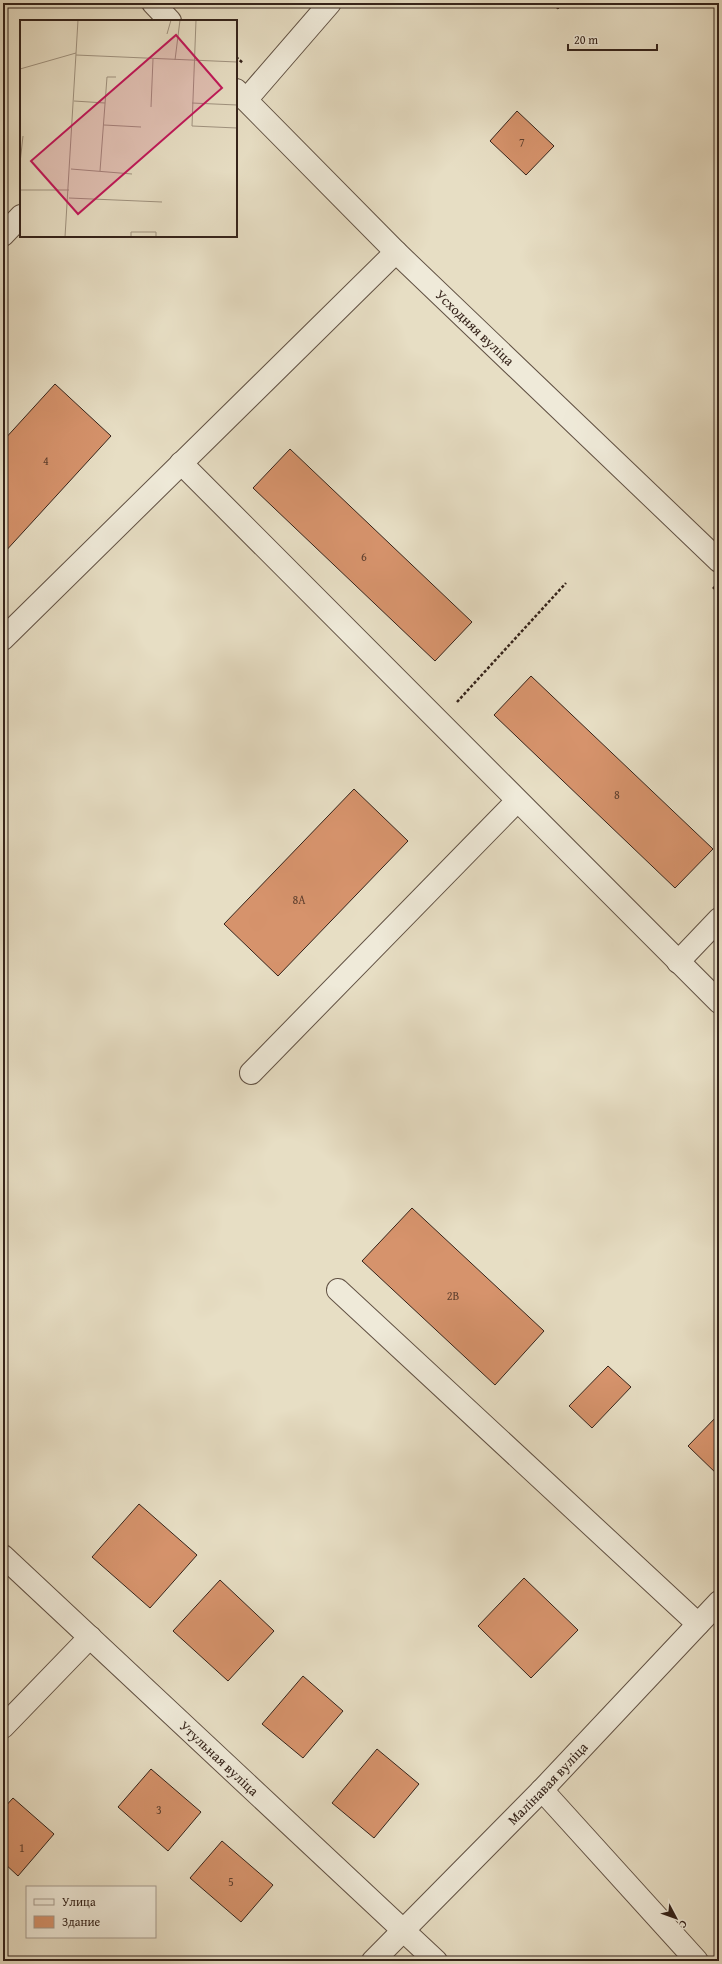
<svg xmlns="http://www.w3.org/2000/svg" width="722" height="1964" font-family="'Gentium Book Plus',serif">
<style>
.building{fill:#d6936c;stroke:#35231a}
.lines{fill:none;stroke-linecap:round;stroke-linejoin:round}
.minor-casing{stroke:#625244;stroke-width:24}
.path{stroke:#35231a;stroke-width:2.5;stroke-dasharray:3 2;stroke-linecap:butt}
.minor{stroke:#efead9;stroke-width:22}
.labels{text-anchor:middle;stroke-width:4;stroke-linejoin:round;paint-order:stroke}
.number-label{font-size:12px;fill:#5d3f2e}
.street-label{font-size:14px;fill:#35231a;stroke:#efead9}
.inset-road{fill:none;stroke:#a09380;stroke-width:1}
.view{fill:#c2185b;fill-opacity:0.15;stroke:#c2185b;stroke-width:2}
.inset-edge{fill:none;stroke:#35231a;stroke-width:2}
</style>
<rect width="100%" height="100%" fill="#e7dec4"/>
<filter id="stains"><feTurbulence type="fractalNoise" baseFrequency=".005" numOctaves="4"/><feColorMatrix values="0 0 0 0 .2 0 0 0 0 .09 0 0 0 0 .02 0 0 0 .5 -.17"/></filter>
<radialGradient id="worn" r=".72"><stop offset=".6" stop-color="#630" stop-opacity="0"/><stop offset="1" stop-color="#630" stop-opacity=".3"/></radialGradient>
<g class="building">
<path d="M550,3H563L558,9Z"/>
<path d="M517,111L554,146L526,175L490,141Z"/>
<path d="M3,152L7,157L3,161Z"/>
<path d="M55,384L111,436L3,554V441Z"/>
<path d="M290,449L472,622L435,661L253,488Z"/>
<path d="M531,676L713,849L675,888L494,715Z"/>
<path d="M354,789L408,841L278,976L224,924Z"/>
<path d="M412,1208L544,1331L495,1385L362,1261Z"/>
<path d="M608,1366L631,1387L592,1428L569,1406Z"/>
<path d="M719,1414V1476L688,1446Z"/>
<path d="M139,1504L197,1555L150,1608L92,1557Z"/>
<path d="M524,1578L578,1630L531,1678L478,1626Z"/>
<path d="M220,1580L274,1631L228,1681L173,1631Z"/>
<path d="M303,1676L343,1711L303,1758L262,1724Z"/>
<path d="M377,1749L419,1784L374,1838L332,1803Z"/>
<path d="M151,1769L201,1812L168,1851L118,1807Z"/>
<path d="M13,1798L54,1834L18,1876L3,1862V1809Z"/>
<path d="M222,1841L273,1885L241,1922L190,1878Z"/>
</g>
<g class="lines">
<defs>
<g id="minor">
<path d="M153,3L170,21"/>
<path id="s1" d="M236,90L396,252L719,561"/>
<path d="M246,100L330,3"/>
<path d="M3,235L21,216"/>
<path d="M181,463L719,1002"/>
<path d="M3,639L396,252"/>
<path d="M678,962L719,919"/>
<path d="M251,1073L517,801"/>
<path d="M338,1290L698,1624"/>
<path id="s2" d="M3,1556L436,1961"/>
<path d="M3,1727L90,1637"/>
<path d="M542,1790L697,1961"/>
<path id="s3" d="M373,1961L542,1790L719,1602"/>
</g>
</defs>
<use href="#minor" class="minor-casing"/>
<g class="path">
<path d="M236,57L243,63"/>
<path d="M713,587L719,593"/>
<path d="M457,702L566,583"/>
</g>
<use href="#minor" class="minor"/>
</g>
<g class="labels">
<g class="number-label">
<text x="522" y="147">7</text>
<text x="46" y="465">4</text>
<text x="364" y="561">6</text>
<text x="617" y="799">8</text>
<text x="299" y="904">8А</text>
<text x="453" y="1300">2В</text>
<text x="159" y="1814">3</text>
<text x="22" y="1852">1</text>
<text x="231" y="1886">5</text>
</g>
<g class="street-label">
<text dy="5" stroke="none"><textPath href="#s1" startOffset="337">Усходняя вуліца</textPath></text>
<text dy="5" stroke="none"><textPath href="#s2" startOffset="296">Утульная вуліца</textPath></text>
<text dy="5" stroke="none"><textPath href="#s3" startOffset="249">Малінавая вуліца</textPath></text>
</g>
</g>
<g transform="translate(20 20)">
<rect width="217" height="217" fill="#e7dec4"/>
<path class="inset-road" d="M176,0L172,106L217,108M147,14L151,0M56,35L217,42M155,40L160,0M0,49L56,33M54,81L85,83M172,83L217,85M131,87L133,39M84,105L121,107M0,143L3,116M51,149L112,154M80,151L87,57H96M0,170H49M49,178L142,182M45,217L58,0M111,217V212H136V217"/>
<path class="view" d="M156,15L202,68L58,194L11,141Z"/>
<rect width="217" height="217" class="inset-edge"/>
</g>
<rect width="722" height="1964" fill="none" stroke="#e7dec4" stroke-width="16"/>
<rect x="4" y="4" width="714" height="1956" fill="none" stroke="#35231a" stroke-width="2"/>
<rect x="8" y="8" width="706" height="1948" fill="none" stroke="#35231a"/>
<rect x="26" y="1886" width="130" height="52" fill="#efead9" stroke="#a59a8d"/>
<rect x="34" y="1899" width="20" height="6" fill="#efead9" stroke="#a59a8d"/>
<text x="62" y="1906" font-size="12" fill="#35231a">Улица</text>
<rect x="34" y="1916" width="20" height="12" fill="#d6936c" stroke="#a59a8d"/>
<text x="62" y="1926" font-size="12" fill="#35231a">Здание</text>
<g transform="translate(676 1918) rotate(131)" stroke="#efead9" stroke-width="3" paint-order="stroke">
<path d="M0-3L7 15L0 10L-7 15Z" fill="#35231a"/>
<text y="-6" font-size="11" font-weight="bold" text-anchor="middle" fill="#35231a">С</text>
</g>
<path d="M568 44v6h89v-6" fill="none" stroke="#35231a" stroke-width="2"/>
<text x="574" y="44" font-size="12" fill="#35231a" stroke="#efead9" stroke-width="3" paint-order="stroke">20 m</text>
<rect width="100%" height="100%" filter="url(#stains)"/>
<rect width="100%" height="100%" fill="url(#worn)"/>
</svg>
